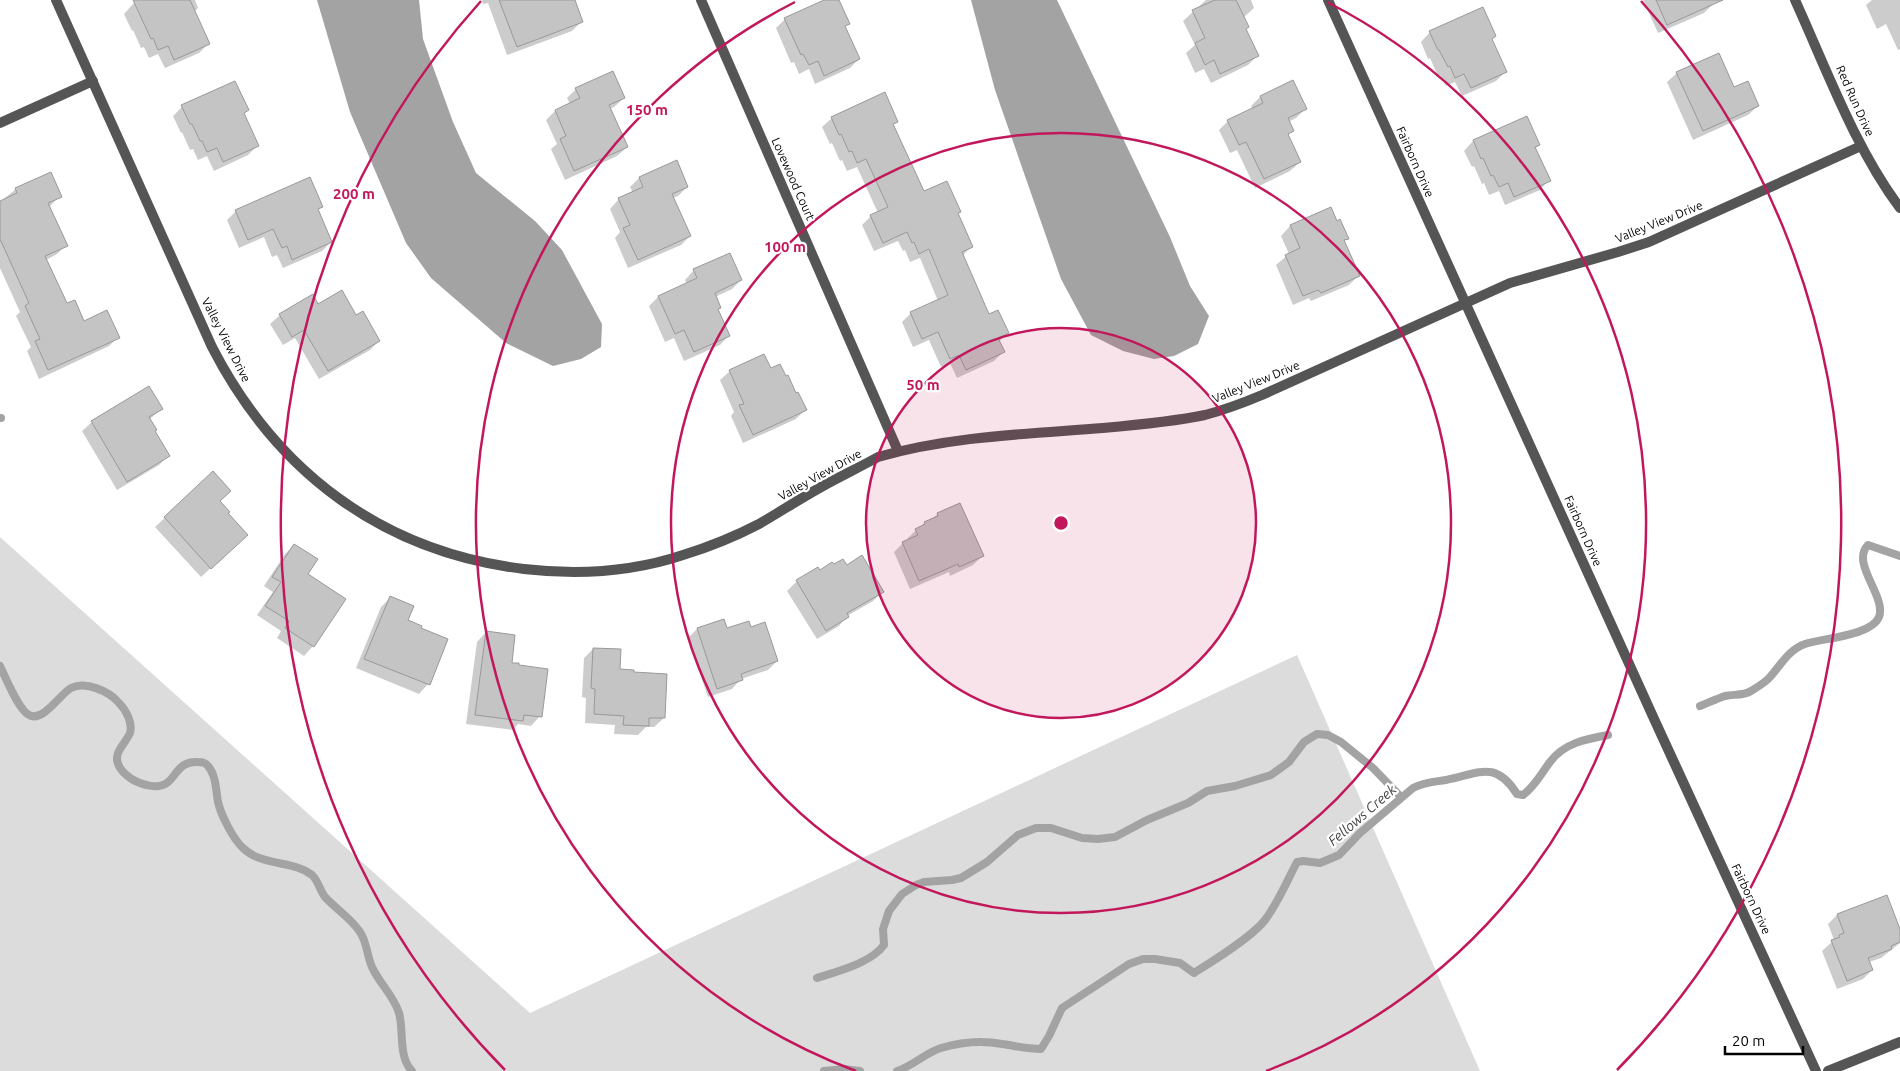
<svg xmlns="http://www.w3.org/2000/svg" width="1900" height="1071" font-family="Ubuntu,sans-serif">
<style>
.green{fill:#dcdcdc}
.water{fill:#a3a3a3}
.shadow{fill:#0003}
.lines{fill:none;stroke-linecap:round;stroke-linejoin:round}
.stream{stroke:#a3a3a3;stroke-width:8}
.building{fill:#c4c4c4;stroke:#999}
.minor{stroke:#555;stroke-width:10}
.ring{fill:none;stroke:#c2185b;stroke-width:2.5}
.labels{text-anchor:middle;stroke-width:4.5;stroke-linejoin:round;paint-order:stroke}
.street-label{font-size:12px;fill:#000;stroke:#fff}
.water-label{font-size:14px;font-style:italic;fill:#444;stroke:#fff}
.centre{fill:#c2185b;stroke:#fff;stroke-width:2.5}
.ring-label{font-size:15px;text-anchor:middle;font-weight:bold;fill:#c2185b;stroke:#fff;stroke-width:4.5;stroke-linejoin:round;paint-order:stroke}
</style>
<rect width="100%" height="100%" fill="#fff"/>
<path class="green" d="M0,537L530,1013L1297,655L1480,1071H0Z"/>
<g class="water">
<path d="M317,0H419L423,39L453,122L476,173L535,221L562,250L602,324L601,347L581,359L553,366L506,343L431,278L406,243L350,112Z"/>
<path d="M971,0H1057L1170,237L1190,286L1209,316L1198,344L1174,356L1154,359L1123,351L1091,335L1061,279L995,90Z"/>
</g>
<g class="shadow">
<path d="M143,0H195L198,8L194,12L208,44L199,53L165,68L158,54L149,58L144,47L141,48L133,30L132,31L124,14L133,4Z"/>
<path d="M482,0H573L581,22L572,31L507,55L488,3L483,4Z"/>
<path d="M827,0H838L848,24L844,28L859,59L850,68L815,84L809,69L799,74L794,62L791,63L776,28L785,19Z"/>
<path d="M1206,0H1251L1254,8L1243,18L1245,29L1257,56L1248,65L1211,83L1204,69L1195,73L1186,53L1195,45L1183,21Z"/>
<path d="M1643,0H1711L1713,4L1704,13L1658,33Z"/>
<path d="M1872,0H1900V49L1898,50L1886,24L1877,29L1866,5Z"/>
<path d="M1430,32L1495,36L1491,40L1505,72L1496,81L1462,96L1455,82L1446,86L1440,75L1438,76L1430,58L1428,59L1421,42Z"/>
<path d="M1677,73L1734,89L1758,106L1748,115L1693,140L1667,82Z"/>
<path d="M1293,82L1306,108L1296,118L1288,122L1292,131L1287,136L1300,162L1290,171L1255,188L1237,150L1230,153L1219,130L1228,121L1253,109L1251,106L1260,97Z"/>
<path d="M576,89L624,98L614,107L610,109L627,147L617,156L565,180L551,149L557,144L546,120L555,111L570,104L567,98Z"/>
<path d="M182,107L247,110L243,114L257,146L248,155L214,171L207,156L198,160L193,149L190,150L182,132L181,133L173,116Z"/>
<path d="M1526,117L1539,145L1535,149L1549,180L1540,190L1505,205L1499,191L1489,195L1484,183L1482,184L1474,166L1472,167L1464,151L1473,141Z"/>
<path d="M832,118L897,121L893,125L923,193L957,214L971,247L962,256L988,316L1007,333L999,342L1003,352L994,361L957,378L950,363L941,367L929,340L913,347L902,322L911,313L938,301L920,258L910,262L905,250L903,251L898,241L874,251L862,225L871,216L878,213L857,167L847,171L842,160L840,161L832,143L830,144L822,127Z"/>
<path d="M639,178L687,187L678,196L673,198L690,236L681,245L628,268L615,238L620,232L610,209L619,199L633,193L630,187Z"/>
<path d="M16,189L60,196L49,207L66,245L57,254L46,260L66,305L83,322L118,337L109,346L39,379L27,351L31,347L16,316L20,312L0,268V202Z"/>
<path d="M321,207L317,211L331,242L322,251L283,268L277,255L272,257L264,237L239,248L227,220L236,211Z"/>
<path d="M1330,209L1336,223L1347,238L1344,242L1358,276L1349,285L1311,301L1309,298L1293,305L1276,265L1289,254L1281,236L1290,226Z"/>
<path d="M694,270L741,280L732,289L715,297L720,307L717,310L729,335L720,345L684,361L674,338L665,342L649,306L658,297L687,284L685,280Z"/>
<path d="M318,305L356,317L379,341L370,350L319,379L295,338L283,345L270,324L280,315Z"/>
<path d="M770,370L785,378L787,376L805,410L796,419L743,443L731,416L734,412L720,380L730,371Z"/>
<path d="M149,388L161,409L149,420L153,431L168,456L159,465L117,490L82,431L92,422Z"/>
<path d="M213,473L219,501L226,513L237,544L201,577L155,527Z"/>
<path d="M938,514L982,556L973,565L950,576L949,572L910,589L894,552L903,543L908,541L907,539L916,530Z"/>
<path d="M294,545L306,574L313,646L304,656L277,638L281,631L257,615L273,592L264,586L285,554Z"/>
<path d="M846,566L882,592L873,601L847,616L839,626L817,639L787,591L797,581L817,569L819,571Z"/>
<path d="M390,598L407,621L428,684L419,694L356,668L381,607Z"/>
<path d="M724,620L727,629H750L777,661L768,670L741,679L732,689L708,697L688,638L697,629Z"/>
<path d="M486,632L511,664L517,666L540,716L531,726L518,724L513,730L466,724L477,642Z"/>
<path d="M593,649L618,671L664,718L654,727H646L638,735L614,734L615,725L585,723L586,698L582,697L584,658Z"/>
<path d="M1886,896L1900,932V943L1881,958L1869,962L1872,970L1863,979L1837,989L1822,951L1834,940L1828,924L1837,915Z"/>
</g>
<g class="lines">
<g class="stream">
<path d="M0,418H1"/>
<path d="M0,666C6,678 18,709 29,715C43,723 61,693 71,688C86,681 109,691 119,703C126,710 133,723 130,733C127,740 121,746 118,753C113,767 129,779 140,783C145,785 154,787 159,786C176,784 175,760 198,762C202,762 206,763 208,766C216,775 216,791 218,802C221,815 233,839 243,848C263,867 293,860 312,875C318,880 320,891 325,897C336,909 352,919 360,932C367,942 367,956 372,967C379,983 394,996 399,1013C404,1030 398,1057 412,1071"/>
<path d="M1700,706C1708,703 1716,699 1725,696C1734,694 1743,696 1751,691C1757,687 1765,683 1770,677C1781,665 1788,650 1805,644C1823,638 1871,636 1879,617C1887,597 1850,563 1868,545L1900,556"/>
<path d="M817,978C838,971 871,963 884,945L883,929L889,911L902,894L916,885L924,882L952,880L961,878L987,862L1018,835L1036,828H1051L1082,838L1098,839L1115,837L1147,820L1188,803L1207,791L1235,786L1271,775L1289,762L1304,742L1317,734L1328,735L1341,742L1373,768L1401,797"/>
<path d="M824,1071L844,1069L860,1071"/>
<path d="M897,1071C913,1066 925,1053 941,1048C961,1042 982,1040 1002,1044C1016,1046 1027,1049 1041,1049L1049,1036L1062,1008L1129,964L1143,959H1155L1180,963L1194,973C1213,961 1252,937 1265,920C1278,903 1287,881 1297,862L1303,861L1320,863L1339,855L1360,833L1413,788C1424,782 1434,782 1446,780C1478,774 1495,759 1517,794L1523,795C1536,785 1540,775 1550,762C1564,743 1586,739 1608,735"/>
</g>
</g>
<g class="building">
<path d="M133,0H190L210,44L174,60L168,46L158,50L153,38L151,39Z"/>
<path d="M499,0H575L583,22L517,47Z"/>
<path d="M824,0H839L850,24L845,26L860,59L824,76L818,61L809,65L803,54L801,55L784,18Z"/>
<path d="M1215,0H1236L1249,27L1246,29L1259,56L1220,74L1214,60L1205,65L1195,43L1205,38L1192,10Z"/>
<path d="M1656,0H1723L1667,25Z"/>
<path d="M1483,7L1496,36L1492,39L1507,72L1471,88L1464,74L1455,78L1450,66L1448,67L1439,50H1438L1429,31Z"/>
<path d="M1719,53L1734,87L1748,81L1759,106L1703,131L1676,72Z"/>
<path d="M613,71L625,98L609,105L628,147L574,171L560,139L566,136L555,110L580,98L575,88Z"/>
<path d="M1293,80L1307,109L1288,118L1294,131L1288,134L1301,162L1264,179L1246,142L1239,145L1227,120L1263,103L1260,96Z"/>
<path d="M235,81L249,110L244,113L259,146L223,162L217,148L207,152L202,141H200L192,124H190L181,105Z"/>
<path d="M885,92L898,122L893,124L924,191L947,181L961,212L958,213L973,247L962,252L989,314L998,310L1009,333L998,338L1005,352L966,370L959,355L950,359L938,332L922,339L910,312L948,295L929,249L919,254L914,242L912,243L907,232L883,243L870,215L888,207L866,159L857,163L852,151L849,152L841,134L839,135L831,117Z"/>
<path d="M1527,116L1540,145L1535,147L1551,181L1514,197L1508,183L1499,187L1493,175L1491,176L1483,158L1481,159L1473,140Z"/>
<path d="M677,160L688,187L672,194L691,236L638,260L623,228L630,225L618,198L643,187L639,177Z"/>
<path d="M51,172L62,197L48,203L68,246L45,256L67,303L75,300L84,321L107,310L120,338L48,370L35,341L40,339L25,306L29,303L0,239V201L17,193L15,188Z"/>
<path d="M310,177L323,207L318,209L332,242L292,260L287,246L282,248L273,229L248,240L235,210Z"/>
<path d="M1331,207L1337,221L1340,219L1349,239L1344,240L1360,276L1321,293L1318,290L1303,296L1285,255L1300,248L1290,225Z"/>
<path d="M730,253L742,280L715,293L721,308L718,309L730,336L694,352L684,330L675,334L658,296L697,278L693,269Z"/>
<path d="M342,290L356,315L363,311L380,341L328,371L304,330L292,337L279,314L313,294L318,304Z"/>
<path d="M764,354L771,368L780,364L786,376L788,375L796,393L798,392L807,410L753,435L739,405L744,404L729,370Z"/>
<path d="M149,386L163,409L149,417L157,430L155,431L170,456L127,482L91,421Z"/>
<path d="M213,471L231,491L220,501L230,512L228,513L248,535L211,569L164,517Z"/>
<path d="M960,503L984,556L959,567L958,564L919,581L902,542L918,535L915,529L925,524L924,522L938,516L937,513Z"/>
<path d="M294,544L318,559L308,574L346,599L314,647L285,628L289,621L265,606L281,582L272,577Z"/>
<path d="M862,555L884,592L847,613L849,617L826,631L796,580L818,567L820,570L832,562L834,564L843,559L847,565Z"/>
<path d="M390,596L414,606L408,620L422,626L421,628L448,639L430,685L364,659Z"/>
<path d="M724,619L727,628L749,621L751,627L765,622L778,661L741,674L743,680L717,689L697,628Z"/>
<path d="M486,631L515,635L512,663H519V665L548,669L542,717L524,715L523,721L475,715Z"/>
<path d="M593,648L621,649L620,669L634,670V672L667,674L665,718H649V726L623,725L624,716L594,714L595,689L591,688Z"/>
<path d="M1887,895L1900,929V942L1891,946L1892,949L1868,958L1873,970L1847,981L1831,940L1840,937L1839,935L1844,933L1837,914Z"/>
</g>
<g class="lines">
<g class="minor">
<path d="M56,0L212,347C277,473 383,552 524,569C576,575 632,572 683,555C709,547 734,537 759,524C780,512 801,498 823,486C841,476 860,467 878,457C951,436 1028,434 1103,428C1137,425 1171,422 1205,415C1224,410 1243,403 1262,395L1510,283L1618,252L1649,242L1861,146"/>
<path d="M701,0L898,451"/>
<path d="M1328,0L1655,721L1816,1071"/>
<path d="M1795,0C1826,68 1855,148 1900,208"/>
<path d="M0,123L93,81"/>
<path d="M1828,1071L1900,1042"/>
</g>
</g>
<circle cx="1061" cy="523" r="195" fill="#c2185b" fill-opacity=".12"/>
<g class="ring">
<circle cx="1061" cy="523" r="195"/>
<circle cx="1061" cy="523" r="390"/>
<path d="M856 1071A585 585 0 0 1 795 2M1327 2A585 585 0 0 1 1266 1071"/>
<path d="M505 1070A780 780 0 0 1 481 1M1641 1A780 780 0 0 1 1617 1070"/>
</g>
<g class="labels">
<g class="street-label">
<text transform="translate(1855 101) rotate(66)" y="4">Red Run Drive</text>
<text transform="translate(1415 162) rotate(66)" y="4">Fairborn Drive</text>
<text transform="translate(793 179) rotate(66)" y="4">Lovewood Court</text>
<text transform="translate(1659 222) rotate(-22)" y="4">Valley View Drive</text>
<text transform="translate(226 340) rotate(63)" y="4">Valley View Drive</text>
<text transform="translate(1256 382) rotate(-22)" y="4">Valley View Drive</text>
<text transform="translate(820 475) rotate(-29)" y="4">Valley View Drive</text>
<text transform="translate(1583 531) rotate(66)" y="4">Fairborn Drive</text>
<text transform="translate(1751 899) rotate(65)" y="4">Fairborn Drive</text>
</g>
<g class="water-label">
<text transform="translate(1362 815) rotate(-41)" y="5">Fellows Creek</text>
</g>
</g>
<circle cx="1061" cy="523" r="8" class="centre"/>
<g class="ring-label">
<text x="647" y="115">150 m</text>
<text x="354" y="199">200 m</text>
<text x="785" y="252">100 m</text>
<text x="923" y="390">50 m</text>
</g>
<path d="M1725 1046v8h78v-8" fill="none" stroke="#000000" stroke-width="2.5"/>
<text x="1732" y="1046" font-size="15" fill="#000000" stroke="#ffffff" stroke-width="4" paint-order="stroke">20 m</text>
</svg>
